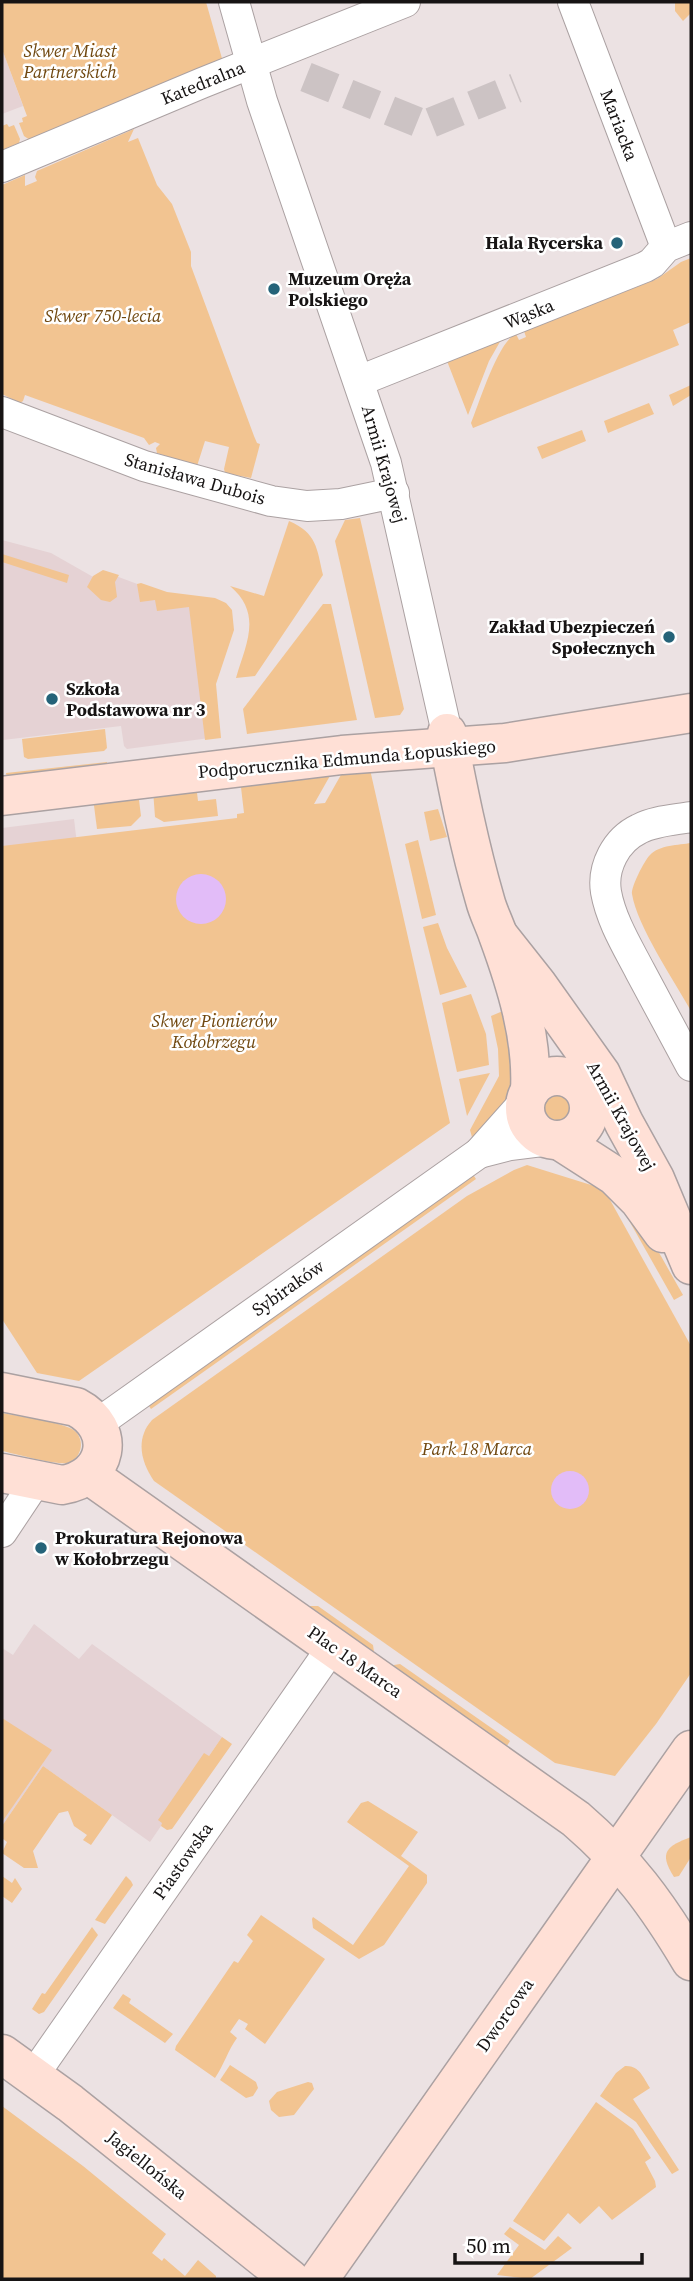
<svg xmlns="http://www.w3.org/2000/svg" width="693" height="2281" font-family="'Source Serif 4',serif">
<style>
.built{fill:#e5d2d4}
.green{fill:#f2c491}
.water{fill:#e2bcf8}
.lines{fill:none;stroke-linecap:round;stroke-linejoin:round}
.street-tunnel{stroke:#ccc3c4;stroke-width:30;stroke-dasharray:30 15;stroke-linecap:butt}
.street-casing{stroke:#aba1a2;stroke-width:32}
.secondary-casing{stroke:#aba1a2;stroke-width:41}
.street{stroke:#fff;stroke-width:30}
.secondary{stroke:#ffe0d6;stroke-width:38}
.poi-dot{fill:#256379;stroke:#fff;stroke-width:2.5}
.labels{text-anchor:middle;stroke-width:5;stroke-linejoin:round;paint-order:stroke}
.park-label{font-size:18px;font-style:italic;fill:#704810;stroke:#fff}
.street-label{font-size:18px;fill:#171414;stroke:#fff}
.poi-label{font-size:18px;font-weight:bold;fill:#171414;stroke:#fff;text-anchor:start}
</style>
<rect width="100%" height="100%" fill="#ece2e3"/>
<g class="built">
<path d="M2,49L23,106L2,114Z"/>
<path d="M2,540L51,553L95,578L108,573L164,594L199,599L217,737L127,749L124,746L121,726L3,740Z"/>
<path d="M74,819L77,844L2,853V828Z"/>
<path d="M34,1624L79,1659L92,1644L222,1737L150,1842L43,1766L2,1826V1648L13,1655Z"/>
</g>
<g class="green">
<path d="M2,2H206L223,62L30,140L24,136L19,123L23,122L22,118L27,116L2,49Z"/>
<path d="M675,2H691V13L683,21L675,11Z"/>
<path d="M7,124L9,127L14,125L20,139L19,143L2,150V126Z"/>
<path d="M134,129L128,142L138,138L157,185L172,204L191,252V266L254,436L257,443L260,444L251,478L225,473L224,469L229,447L205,441L197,466L157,453L156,448L160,444L155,442L149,445L144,438L25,395L23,401L20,403L2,394V185L25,175V186L37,181L35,177L37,171Z"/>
<path d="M691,258V322L673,330L679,345L473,428L471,423C479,404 498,341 516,334L519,340L526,337L524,331L657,279L681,262Z"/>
<path d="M501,340L489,361L468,415L447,361Z"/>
<path d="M691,385V395L673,406L669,395Z"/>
<path d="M649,403L654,414L608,433L604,421Z"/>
<path d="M582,430L586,441L542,459L537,447Z"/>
<path d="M360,518L404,709L400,715L375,718L335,541L345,520Z"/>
<path d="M289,521C317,533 317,549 323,575L255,676L236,678C246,644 263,614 230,586L264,596Z"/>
<path d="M2,554L69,575L67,583L2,562Z"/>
<path d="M103,570L119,575L115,582L117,597L110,602L101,600L87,587L93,576Z"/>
<path d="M141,583L167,592L215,598L226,603L232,610L234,630L216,684L221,738L205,740L189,607L157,611L155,600L140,602L137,584Z"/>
<path d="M323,604H331L357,720L247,734L243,709Z"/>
<path d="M105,729L107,748L104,751L28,759L24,757L22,739Z"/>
<path d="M107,762V767L8,783L6,773Z"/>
<path d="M369,765L450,1123L79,1381L37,1373L2,1319V846L237,818V814L244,813L240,779L335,767L314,804L325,803L346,766Z"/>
<path d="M196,784L198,801L216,799L218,816L164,822L155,817L153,790Z"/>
<path d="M138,792L141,816L131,826L97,829L93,798Z"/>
<path d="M438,809L447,837L430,841L424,812Z"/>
<path d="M418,840L436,915L422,919L405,844Z"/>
<path d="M691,843V1011C675,982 637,926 632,894C631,887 644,861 650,855C659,845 679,845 691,843Z"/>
<path d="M438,923L447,948L467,987L440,995L423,927Z"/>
<path d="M471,994L486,1034L489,1065L457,1072L442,1003Z"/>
<path d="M510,1008L512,1010L511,1088L506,1105L473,1141L470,1130L499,1076L498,1049L491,1016Z"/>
<path d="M490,1073L467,1116L459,1079Z"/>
<path d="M559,1087C580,1092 586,1114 569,1128C564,1128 556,1130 552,1128C531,1121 540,1101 547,1089Z"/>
<path d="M527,1165L604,1189L691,1346V1673L656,1724L615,1776L555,1763L154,1481C141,1462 135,1439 152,1420L467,1196L514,1170Z"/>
<path d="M472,1173L476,1179L151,1409L147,1403Z"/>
<path d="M618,1201L636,1212L683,1295L674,1300Z"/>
<path d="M2,1413C17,1416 60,1422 72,1429C86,1437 83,1459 67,1463C55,1465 16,1454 2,1451Z"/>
<path d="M310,1606H318L373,1645L374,1652L372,1656L308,1610Z"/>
<path d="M400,1664L510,1741L505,1749L391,1669L394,1665Z"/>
<path d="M2,1718L52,1750L2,1822Z"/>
<path d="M222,1737L232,1744L172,1829L167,1830L161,1826L162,1823L158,1820L204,1753L209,1756Z"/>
<path d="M43,1766L112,1815L91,1845L83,1840L87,1835L74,1826L68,1811L59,1813L33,1851L38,1868H24L2,1853L7,1842L2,1838V1826Z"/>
<path d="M368,1801L418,1832L401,1856L427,1875V1883L384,1945L359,1959L313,1928L312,1919L313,1917L353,1945L409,1866L347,1822L361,1803Z"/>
<path d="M691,1837V1857L679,1876L674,1877C658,1852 667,1846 691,1837Z"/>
<path d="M2,1876L12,1883L15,1878L22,1889L12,1903L2,1896Z"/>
<path d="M126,1876L131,1881L133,1885L105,1924L95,1920Z"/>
<path d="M261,1915L325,1959L265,2044L245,2029L248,2024L239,2019L230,2032L237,2038C228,2050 224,2065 215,2078L175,2050L176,2046L234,1961L238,1963L253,1941L247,1935Z"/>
<path d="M92,1927L98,1935L44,2012L39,2014L32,2009L42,1993L45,1994Z"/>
<path d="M123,1994L131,1999L129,2003L173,2034L165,2043L113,2008Z"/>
<path d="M230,2065L256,2082L258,2088L253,2096L246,2098L220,2080Z"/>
<path d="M625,2066C639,2065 643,2077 650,2088L633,2099L679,2170L672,2174L636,2122L600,2096L616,2073Z"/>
<path d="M308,2082L312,2083L314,2089L294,2115L279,2117L271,2110L269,2101L277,2092Z"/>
<path d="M596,2102L633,2129L651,2158L645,2162L655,2181L656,2187L612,2220L599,2206L580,2224L568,2213L544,2241L513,2221Z"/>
<path d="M2,2106L83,2166L166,2234L152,2253L162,2261L164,2258L185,2276L198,2260L216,2276V2279H2Z"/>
<path d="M510,2227L545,2250L558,2236L572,2248L530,2279L497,2275L519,2245L504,2234Z"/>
</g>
<g class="water">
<circle cx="201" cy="899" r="25"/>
<circle cx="570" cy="1490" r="19"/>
</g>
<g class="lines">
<path class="street-tunnel" d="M306,77L425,125L516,88"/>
<defs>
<g id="street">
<path d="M234,2L262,101L386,463L447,733"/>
<path d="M573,2L666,247"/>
<path d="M2,167L202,83L405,2"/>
<path d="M359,381L645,267L652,263L666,247L691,237"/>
<path d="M2,412L144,466L271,501L307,506L341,504L394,493"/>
<path d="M691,817C674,820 654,821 639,829C616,840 602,867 606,892C611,920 627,946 640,971C657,1003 674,1034 691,1066"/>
<path d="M479,1153L510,1145L550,1140"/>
<path d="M97,1424L479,1153L527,1099"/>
<path d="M2,1532L30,1490L34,1480"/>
<path d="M33,2076L333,1646"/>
</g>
<g id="secondary">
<path d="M447,733C458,789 469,845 485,900C488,912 494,923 498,935C516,984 533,1038 530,1091"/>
<path d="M2,796L342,755L505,743L691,713"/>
<path d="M499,936L537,984L601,1074L624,1123L655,1179L691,1265"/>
<circle cx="557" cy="1108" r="32"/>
<path d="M559,1140L615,1176L639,1200L663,1233"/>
<path d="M2,1392L76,1407C118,1429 108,1478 62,1485L2,1473"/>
<path d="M89,1475L576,1819C627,1863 657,1904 691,1961"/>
<path d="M2,2054L70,2103L290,2279"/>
<path d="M319,2279L691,1750"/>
</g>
</defs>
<use href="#street" class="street-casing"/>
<use href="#secondary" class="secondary-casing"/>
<use href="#street" class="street"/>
<use href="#secondary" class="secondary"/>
</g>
<g class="poi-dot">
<circle cx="617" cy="243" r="7"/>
<circle cx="274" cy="289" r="7"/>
<circle cx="669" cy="637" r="7"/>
<circle cx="52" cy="699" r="7"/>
<circle cx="41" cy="1548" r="7"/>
</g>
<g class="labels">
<g class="park-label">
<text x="70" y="57">Skwer Miast<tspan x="70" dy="21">Partnerskich</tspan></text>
<text x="103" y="322">Skwer 750-lecia</text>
<text x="214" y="1027">Skwer Pionierów<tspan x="214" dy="21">Kołobrzegu</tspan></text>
<text x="477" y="1455">Park 18 Marca</text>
</g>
<g class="street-label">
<text transform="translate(203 83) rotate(-22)" y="6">Katedralna</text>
<text transform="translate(619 125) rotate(69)" y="6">Mariacka</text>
<text transform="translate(529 314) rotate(-22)" y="6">Wąska</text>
<text transform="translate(384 464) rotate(74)" y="6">Armii Krajowej</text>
<text transform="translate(195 479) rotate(16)" y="6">Stanisława Dubois</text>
<text transform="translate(347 759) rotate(-5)" y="6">Podporucznika Edmunda Łopuskiego</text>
<text transform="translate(621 1116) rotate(61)" y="6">Armii Krajowej</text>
<text transform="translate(288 1288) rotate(-35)" y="6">Sybiraków</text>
<text transform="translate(355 1662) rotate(35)" y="6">Plac 18 Marca</text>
<text transform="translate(183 1861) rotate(-55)" y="6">Piastowska</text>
<text transform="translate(505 2015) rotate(-55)" y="6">Dworcowa</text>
<text transform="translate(147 2165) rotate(39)" y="6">Jagiellońska</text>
</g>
<g class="poi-label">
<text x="603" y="249" text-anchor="end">Hala Rycerska</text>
<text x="288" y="285">Muzeum Oręża<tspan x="288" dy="21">Polskiego</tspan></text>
<text x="655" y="633" text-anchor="end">Zakład Ubezpieczeń<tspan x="655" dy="21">Społecznych</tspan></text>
<text x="66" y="695">Szkoła<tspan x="66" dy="21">Podstawowa nr 3</tspan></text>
<text x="55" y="1544">Prokuratura Rejonowa<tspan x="55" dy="21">w Kołobrzegu</tspan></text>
</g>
</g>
<rect width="693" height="2281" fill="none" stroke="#171414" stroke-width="7"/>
<path d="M455 2253v10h187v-10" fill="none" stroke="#171414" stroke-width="3.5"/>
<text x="466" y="2253" font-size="21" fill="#171414" stroke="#ffffff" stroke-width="5" paint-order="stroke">50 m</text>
</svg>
